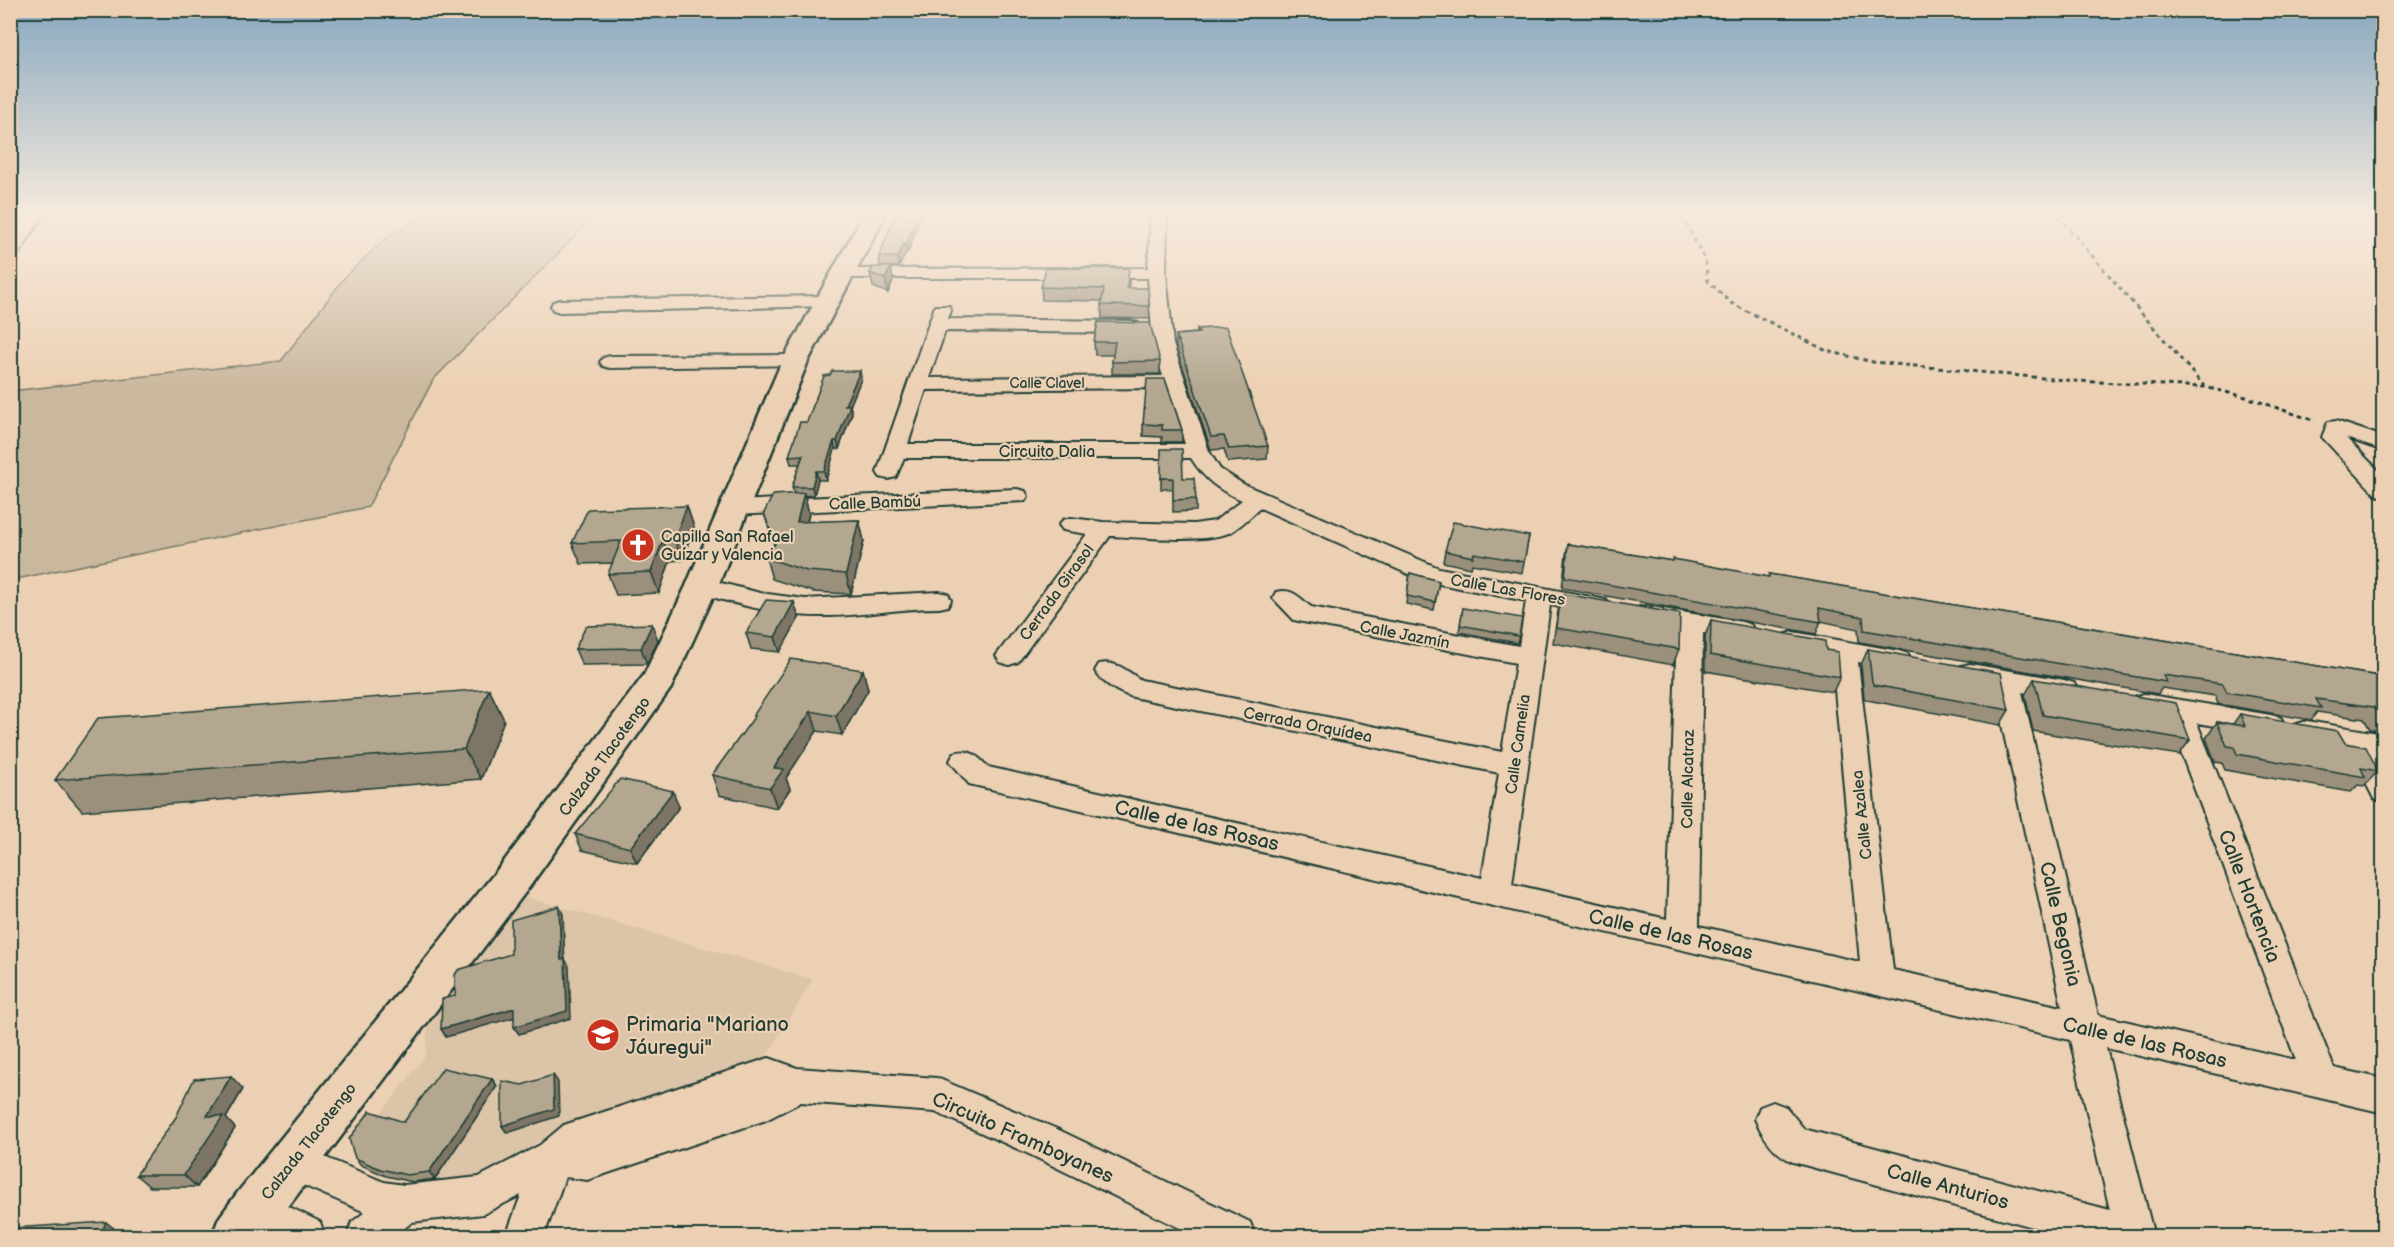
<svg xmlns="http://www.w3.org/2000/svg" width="2394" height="1247" font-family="'Balsamiq Sans',sans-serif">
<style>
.built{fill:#dbc4a8}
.green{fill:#cab89e;stroke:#747a69;stroke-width:1.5}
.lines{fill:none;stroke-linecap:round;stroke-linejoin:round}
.street-casing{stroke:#1f3d34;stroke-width:4}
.secondary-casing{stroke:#1f3d34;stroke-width:5}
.path{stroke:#1f3d34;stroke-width:3;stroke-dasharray:4.5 4;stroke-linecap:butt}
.street{fill:#ecd0b3;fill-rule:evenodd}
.secondary{fill:#ecd0b3;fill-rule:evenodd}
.wall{fill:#9a907c;stroke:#1f3d34;stroke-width:1.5}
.shaded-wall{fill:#7d7565;stroke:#1f3d34;stroke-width:1.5}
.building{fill:#b3a790;stroke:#1f3d34;stroke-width:1.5}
.labels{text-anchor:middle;stroke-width:4.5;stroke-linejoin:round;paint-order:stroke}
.far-street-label{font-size:14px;fill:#1f3d34;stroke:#ecd0b3}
.street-label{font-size:16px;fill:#1f3d34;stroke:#ecd0b3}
.poi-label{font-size:16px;fill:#1f3d34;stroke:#ecd0b3;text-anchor:start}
.near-street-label{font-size:20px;fill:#1f3d34;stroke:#ecd0b3}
.near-poi-label{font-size:20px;fill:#1f3d34;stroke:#ecd0b3;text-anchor:start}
</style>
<rect width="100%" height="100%" fill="#ecd0b3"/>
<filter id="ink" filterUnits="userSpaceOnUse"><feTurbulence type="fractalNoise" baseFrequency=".0167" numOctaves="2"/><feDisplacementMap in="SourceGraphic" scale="12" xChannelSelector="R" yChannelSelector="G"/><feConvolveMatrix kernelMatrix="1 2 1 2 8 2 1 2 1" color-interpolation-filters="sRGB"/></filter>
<g filter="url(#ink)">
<path class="built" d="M525,897L813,979L763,1062L565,1125L482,1178L431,1186L386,1176L361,1165L355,1146L426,1055L428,1015Z"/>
<path class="green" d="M423,216H601L590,221L433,380L368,507L11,580V391L281,361L345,277L385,239Z"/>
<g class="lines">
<defs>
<g id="street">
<path d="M27,216H43L16,258L10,259V240Z"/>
<path d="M1151,216H1167L1166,273L1173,344L1209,451L1220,469L1243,484L1439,568L1597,598L1606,600L1610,606L1606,612L1597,614L1550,605L1512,884L1667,919L1677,628L1636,620L1632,614L1636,608L1645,606L1742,622L1751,625L1755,631L1751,637L1742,640L1703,633L1699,926L1860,962L1832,657L1784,647L1780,641L1784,635L1793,632L1899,651L1908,654L1912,660L1908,666L1899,669L1858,662L1893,970L2062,1007L1994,687L1961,680L1957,673L1961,666L1970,664L2064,680L2074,683L2077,690L2074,697L2064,700L2022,692L2098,1015L2296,1060L2168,718L2134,711L2130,704L2134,697L2144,694L2271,715L2281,718L2285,725L2281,732L2271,735L2197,723L2334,1068L2384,1079V1113L2106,1048L2154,1236H2066L1793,1162C1774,1154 1763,1137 1755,1119L1760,1107L1773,1102L1786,1107L1804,1129L2110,1210L2070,1040L969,784L950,761L954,753C970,748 977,756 988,767L1482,878L1499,773L1133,697C1119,693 1102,683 1095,671L1099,664C1116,660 1127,671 1141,680L1502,752L1516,663L1303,622L1294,620L1273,598L1276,592C1292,588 1299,597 1311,607L1519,646L1526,601L1424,581L1260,508C1251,516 1241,526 1231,532C1207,544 1138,537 1110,536L1018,662L1009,665L1000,662L996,656L1087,534L1063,530L1059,525L1063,520L1071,518L1103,522L1194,524L1215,521L1242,500C1218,490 1205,480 1191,458H904L896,477L888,479L880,477L877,472L935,306H949L951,310L948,319L1131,321L1138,323L1141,327L1138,331L1131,333L945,331L929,378L1163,376L1153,344L1148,278H843L837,277L834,273L837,269L1148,268ZM1167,388L1185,444H908L926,390Z"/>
<path d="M827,296L834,298L836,302L834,306L560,312L553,310L551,306L553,302L560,300Z"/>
<path d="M795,355L802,357L805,361L802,365L610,368L603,366L600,362L603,358L610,356Z"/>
<path d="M2336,421L2384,437V451L2346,438L2384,476V497L2376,495L2322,437L2328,422Z"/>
<path d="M1017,489L1025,491L1028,496L1025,501L733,515L725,513L721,508L725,503L733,501Z"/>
<path d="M702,578L760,593L805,599L939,592L948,594L951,600L948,606L939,608C899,608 859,617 820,616C776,616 735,603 693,592L690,586L693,580Z"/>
<path d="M2307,721L2384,734V754L2379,753L2384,763V802L2374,799L2348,748L2297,738L2293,731L2297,724Z"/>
<path d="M769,1058L797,1068L937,1078L1057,1129L1250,1222L1255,1236H1196L1031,1155L935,1112L801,1102L766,1120L587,1180L565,1177L544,1236H506L521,1195L483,1214L412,1222L395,1236H347L352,1222L365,1212L280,1175L274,1162L280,1149L293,1144L384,1182L404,1185L479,1177L540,1145L564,1125Z"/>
<path d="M255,1190L320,1222L325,1236H268L242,1222L236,1209L242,1196Z"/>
</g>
<path id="secondary" d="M863,216H885L808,361L718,586L671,688L530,886L266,1236H212L219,1218L238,1192L502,864L644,675L686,586L782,361Z"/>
</defs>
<use href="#street" class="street-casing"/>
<use href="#secondary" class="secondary-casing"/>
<g class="path">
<path d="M1682,216L1705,260L1708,281L1731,303L1827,351L1873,362L2075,381L2205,387L2246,397L2315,421"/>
<path d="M2058,216L2204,386"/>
</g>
<use href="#street" class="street"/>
<use href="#secondary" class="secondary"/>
</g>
<g class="wall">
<path d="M895,216H921L908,252H906L899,267H880L879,257Z"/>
<path d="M870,273L893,280L888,293L873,287Z"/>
<path d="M1129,280V288L1149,306L1150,319L1102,318L1101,305L1102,301L1042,300L1041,287Z"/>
<path d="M1098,322L1160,361V374H1112V362L1113,355H1095L1094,342Z"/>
<path d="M1197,329L1268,446L1267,459L1228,462L1224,449L1211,450L1176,347V335L1197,333Z"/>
<path d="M860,371L861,379L850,406L852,413L839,449H835L826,480H818L814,495L805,496L809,514L807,522L859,520L864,541L851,594L813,592L772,579L766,558L774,545L764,513L794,494L792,487L800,464H791L789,456L807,422Z"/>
<path d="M1165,379L1182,430V442H1162V437L1143,436V424Z"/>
<path d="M1161,478H1183L1196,499V511L1173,512V489H1161Z"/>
<path d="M694,527L682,560L670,561L659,593L616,595L608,574L613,563L581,564L572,543Z"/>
<path d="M1529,536L1522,573L1472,564L1471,568L1443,562L1445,551Z"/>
<path d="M1568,544L1768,577L1769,574L2384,677V732L2370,729L2364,719L2317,712L2311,720L2218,704L2215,696L2162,688L2158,694L1859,642L1858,629L1821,621L1816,634L1562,588L1566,555Z"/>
<path d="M1410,573L1439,581L1434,610L1406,604Z"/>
<path d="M1564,594L1679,649L1673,665L1553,643L1557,617L1560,601H1562Z"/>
<path d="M1463,608L1519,636L1517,643L1459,632Z"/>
<path d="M799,618L780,652L751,649L746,633Z"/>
<path d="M1711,620L1826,650L1840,677L1833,692L1705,671V636Z"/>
<path d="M658,640L647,664L582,665L575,649Z"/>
<path d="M1868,649L2009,710L2000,725L1867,700L1864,698L1861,665Z"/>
<path d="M863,670L868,690L842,735L817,731L786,778L790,789L777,808L719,795L712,775L754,718L753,716Z"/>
<path d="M2034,679L2190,740L2179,755L2033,731L2025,695Z"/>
<path d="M489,689L504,720L481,779L82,811L55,780Z"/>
<path d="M2240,714L2345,743L2378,771L2364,786L2358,785L2351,792L2225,770L2222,763L2215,762L2206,738L2217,722L2233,724Z"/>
<path d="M679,807L637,863L582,850L575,834Z"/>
<path d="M492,1079L497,1086L435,1179L413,1182L386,1176L361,1165L355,1158L404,1122Z"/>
<path d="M243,1089L226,1118L235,1128L197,1187H150L136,1175Z"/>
</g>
<g class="shaded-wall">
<path d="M917,216H921L908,252L907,243Z"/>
<path d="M904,243L906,252L899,267L898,257Z"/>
<path d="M891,267L893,280L888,293L885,279Z"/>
<path d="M860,371L861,379L850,406L852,413L839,449L837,441L845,405Z"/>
<path d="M834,441L835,449L826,480L824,471Z"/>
<path d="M816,471L818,480L814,495L812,487Z"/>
<path d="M804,493L809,514L802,542L797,522Z"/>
<path d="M687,506L694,527L682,560L674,539Z"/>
<path d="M859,520L864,541L851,594L846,574Z"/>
<path d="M663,540L670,561L659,593L651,572Z"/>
<path d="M794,602L799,618L780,652L775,637Z"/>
<path d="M652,624L658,640L647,664L641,648Z"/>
<path d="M863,670L868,690L842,735L836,716Z"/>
<path d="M489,689L504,720L481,779L464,749Z"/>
<path d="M811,711L817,731L786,778L790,789L777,808L770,788L774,768Z"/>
<path d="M673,791L679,807L637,863L630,848Z"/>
<path d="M559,906L563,914L565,967L561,960Z"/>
<path d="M565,959L569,966L571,1018L519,1034L514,1027Z"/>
<path d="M514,1008L519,1016L446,1037L441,1029Z"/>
<path d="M553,1075L558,1082L559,1116L507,1133L502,1126Z"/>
<path d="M231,1076L243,1089L226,1118L235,1128L197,1187L184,1175L207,1116Z"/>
<path d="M492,1079L497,1086L435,1179L429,1172Z"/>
<path d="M106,1222L124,1236H100Z"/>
</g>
<g class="building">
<path d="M895,216H917L907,243H904L898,257H879Z"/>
<path d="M873,267H891L885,279L870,273Z"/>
<path d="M1046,268H1129L1127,288H1148L1149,306L1101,305L1104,289L1041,287Z"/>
<path d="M1098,322L1150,323L1160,361L1112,362L1115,342H1094Z"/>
<path d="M1226,327L1268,446L1229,449L1224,436L1211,437L1176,335L1199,333L1197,329Z"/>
<path d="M832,371H860L845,405H850L837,441H834L824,471H816L812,487H792L803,455L789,456L800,422H807L824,376L830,375Z"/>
<path d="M1147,379H1165L1182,430H1162V425L1143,424Z"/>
<path d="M1161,449H1182L1183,478H1194L1196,499L1173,500V478H1161Z"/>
<path d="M804,493L797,522L859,520L846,574L807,571L766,558L775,544L764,513L773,495Z"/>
<path d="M687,506L674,539L663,540L651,572L608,574L621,541L572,543L588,509Z"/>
<path d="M1453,522L1529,536L1524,562L1474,553L1473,557L1445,551Z"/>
<path d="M1568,544L1673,561V559L1769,577V574L2384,677V718H2380L2374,707L2316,699L2321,708L2227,692L2223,684L2163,675L2166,682L1864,630L1863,617L1819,608L1821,622L1565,577Z"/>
<path d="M1410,573L1439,581L1435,602L1407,596Z"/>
<path d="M1564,594L1680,614L1679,649L1557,628L1560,601L1563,602Z"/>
<path d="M766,600L794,602L775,637L746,633Z"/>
<path d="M1463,608L1522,618L1519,636L1460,625Z"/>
<path d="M1711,620L1825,641L1826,650L1838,652L1840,677L1710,655Z"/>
<path d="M652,624L641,648L575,649L586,626Z"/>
<path d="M1868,649L2001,673L2009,710L1874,685L1872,682Z"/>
<path d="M791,659L863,670L836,716L811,711L774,768L784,769L770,788L712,775L755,716H753Z"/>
<path d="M2034,679L2176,703L2190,740L2043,715Z"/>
<path d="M489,689L464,749L55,780L98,718Z"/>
<path d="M2240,714L2338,731L2345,743L2366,747L2378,771L2361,768L2365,777L2237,754L2234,747L2227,746L2217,722L2245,726Z"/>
<path d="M620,779L673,791L630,848L575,834Z"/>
<path d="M559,906L561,960L565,959L567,1011L514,1027V1008L441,1029L442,999L455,996V975L458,970L511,954V920Z"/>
<path d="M443,1068L492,1079L429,1172L407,1175L380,1169L355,1158L349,1139L370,1111L404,1122Z"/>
<path d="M553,1075L554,1109L502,1126V1081L522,1085Z"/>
<path d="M231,1076L207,1116H223L184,1175H136L176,1117L194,1079Z"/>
<path d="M106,1222L100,1236H10V1231L12,1228Z"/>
</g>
</g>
<linearGradient id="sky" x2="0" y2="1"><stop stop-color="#89a8bf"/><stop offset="0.55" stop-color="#f6eadd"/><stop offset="1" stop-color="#f6eadd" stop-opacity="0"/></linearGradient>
<rect width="2394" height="390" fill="url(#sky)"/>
<defs>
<symbol id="church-disc" viewBox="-11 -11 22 22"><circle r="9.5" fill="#c8321e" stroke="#ecd0b3"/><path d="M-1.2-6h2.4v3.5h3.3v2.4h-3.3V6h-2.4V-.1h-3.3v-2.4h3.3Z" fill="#fff"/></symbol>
<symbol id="school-disc" viewBox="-11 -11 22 22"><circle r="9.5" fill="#c8321e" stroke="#ecd0b3"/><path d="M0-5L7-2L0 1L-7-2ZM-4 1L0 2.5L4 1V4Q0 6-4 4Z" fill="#fff"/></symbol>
</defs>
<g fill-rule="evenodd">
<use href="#church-disc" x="619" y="526" width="38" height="38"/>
<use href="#school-disc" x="584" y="1016" width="38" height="38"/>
</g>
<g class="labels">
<g class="far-street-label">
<text x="1047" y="388">Calle Clavel</text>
</g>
<g class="street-label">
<text x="1047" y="457">Circuito Dalia</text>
<text transform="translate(875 502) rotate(-2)" y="6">Calle Bambú</text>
<text transform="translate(1508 589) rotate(10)" y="6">Calle Las Flores</text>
<text transform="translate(1056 592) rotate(-54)" y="6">Cerrada Girasol</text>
<text transform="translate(1405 634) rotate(11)" y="6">Calle Jazmín</text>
<text transform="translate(1308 724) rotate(11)" y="6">Cerrada Orquídea</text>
<text transform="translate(1517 744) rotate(-82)" y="6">Calle Camelia</text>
<text transform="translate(604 756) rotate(-54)" y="6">Calzada Tlacotengo</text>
<text transform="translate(1687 779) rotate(-89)" y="6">Calle Alcatraz</text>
<text transform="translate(1861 815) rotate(-96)" y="6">Calle Azalea</text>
<text transform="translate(308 1141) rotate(-52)" y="6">Calzada Tlacotengo</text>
</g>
<g class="poi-label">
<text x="661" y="542">Capilla San Rafael<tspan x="661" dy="18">Guízar y Valencia</tspan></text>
</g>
<g class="near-street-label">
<text transform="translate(1197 825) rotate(13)" y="7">Calle de las Rosas</text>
<text transform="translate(2250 896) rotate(69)" y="7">Calle Hortencia</text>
<text transform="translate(2061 924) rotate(77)" y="7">Calle Begonia</text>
<text transform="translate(1671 934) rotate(13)" y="7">Calle de las Rosas</text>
<text transform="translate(2145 1042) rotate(13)" y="7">Calle de las Rosas</text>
<text transform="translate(1023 1137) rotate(24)" y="7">Circuito Framboyanes</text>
<text transform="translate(1948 1186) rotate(15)" y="7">Calle Anturios</text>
</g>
<g class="near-poi-label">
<text x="626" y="1031">Primaria "Mariano<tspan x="626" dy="23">Jáuregui"</tspan></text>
</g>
</g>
<rect width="2394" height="1247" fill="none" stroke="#ecd0b3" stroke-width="36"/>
<rect x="18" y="18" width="2358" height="1211" fill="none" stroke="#1f3d34" stroke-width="2" filter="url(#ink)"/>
</svg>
